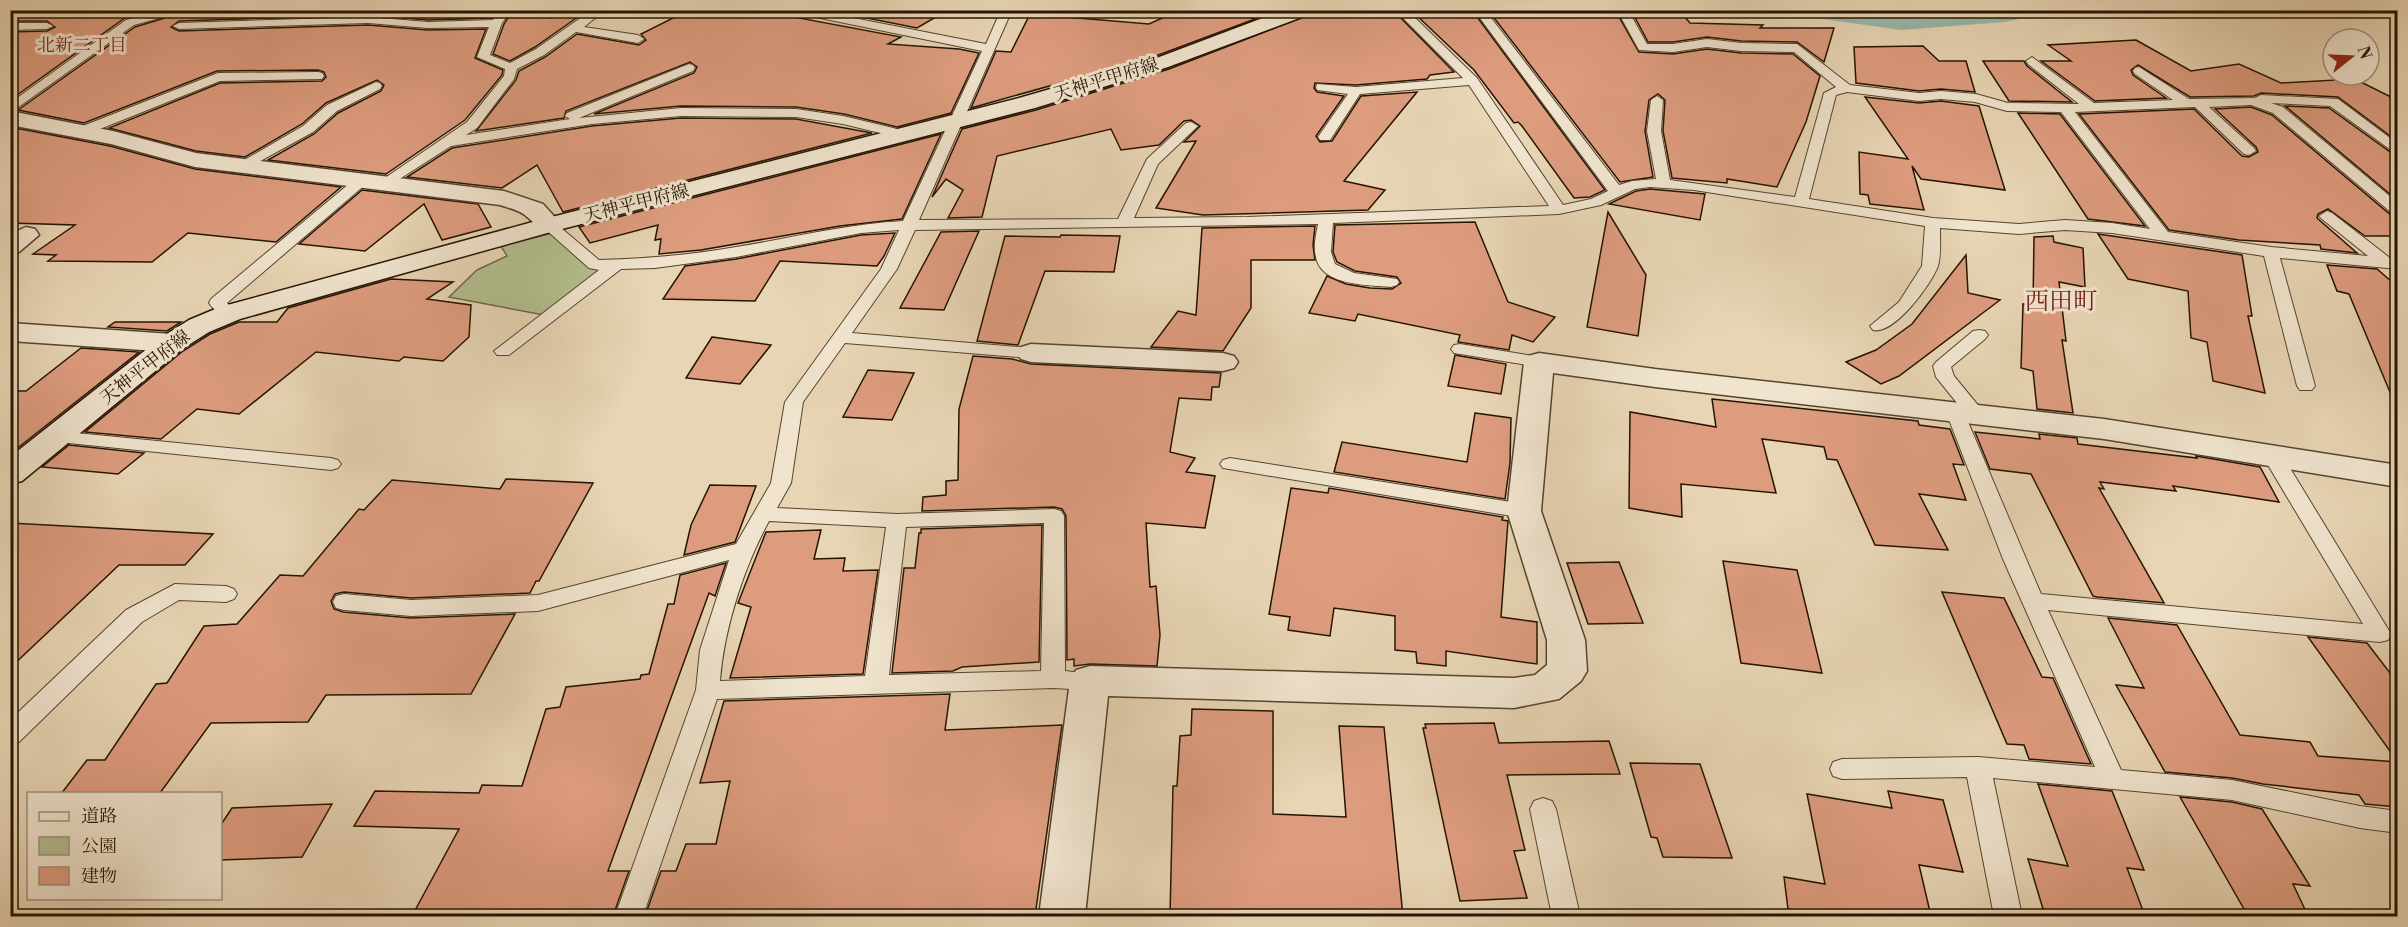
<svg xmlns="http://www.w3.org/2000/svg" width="2408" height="927" font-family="'Libre Bodoni','Noto Serif JP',serif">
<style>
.green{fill:#b3be8f;stroke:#6c6948;stroke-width:1.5}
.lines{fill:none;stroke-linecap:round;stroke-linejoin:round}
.river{fill:#97b9ab;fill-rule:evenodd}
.building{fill:#de9c7f;stroke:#241401;stroke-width:1.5}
.service-casing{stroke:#55442e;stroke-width:2}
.minor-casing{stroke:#55442e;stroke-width:3}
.secondary-casing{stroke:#241401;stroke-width:3}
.service{fill:#f0e4ce;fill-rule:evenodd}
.minor{fill:#f0e4ce;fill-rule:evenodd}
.secondary{fill:#f0e4ce;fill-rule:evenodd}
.labels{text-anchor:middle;stroke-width:6;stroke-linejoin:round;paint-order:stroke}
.far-neighbourhood-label{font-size:18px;fill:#7a1f14;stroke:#f0e4ce}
.far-street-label{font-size:18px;fill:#241401;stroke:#f0e4ce}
.quarter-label{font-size:24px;fill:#7a1f14;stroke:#f0e4ce}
</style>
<rect width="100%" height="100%" fill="#e8d5b4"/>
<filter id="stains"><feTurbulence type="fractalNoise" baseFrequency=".00333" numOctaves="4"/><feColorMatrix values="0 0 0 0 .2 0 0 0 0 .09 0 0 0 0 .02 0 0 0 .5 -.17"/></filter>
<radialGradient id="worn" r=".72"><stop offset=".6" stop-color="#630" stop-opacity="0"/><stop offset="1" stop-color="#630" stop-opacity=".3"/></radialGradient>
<path class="green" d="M556,232L605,274L549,316L449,297L477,270L507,256L501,246Z"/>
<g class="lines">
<path class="river" d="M1817,10H2025L2019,19L2005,22L1901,30L1823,19Z"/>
</g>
<g class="building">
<path d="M10,10H155L125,18L10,100V32L47,31L55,27L47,21H10Z"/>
<path d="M191,10H312L307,15L377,10H497L492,18L428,20L368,15L179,21L171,27L179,31L368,25L428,30L486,29L475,58L503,70L502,75L465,120L386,174L268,160L314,134L338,113L381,91L384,85L377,80L326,103L302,124L245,157L196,151L109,128L220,83L322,81L326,77L324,72L318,70L217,71L84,123L18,110L135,27Z"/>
<path d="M513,10H548V18L582,14L535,47L510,61L493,54L504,24Z"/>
<path d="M689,10H757L901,37L888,44L959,49L979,53L951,113L897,127L844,114L796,107L681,106L594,114L694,73L697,67L690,62L566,111L564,118L476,131L516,80L519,71L545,57L577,34L639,45L646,40L641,34Z"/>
<path d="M839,10H948L917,28L837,12Z"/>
<path d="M1180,10H1228L1255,19L1153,57L971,108L996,51L1011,52L1030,14L1149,24Z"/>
<path d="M1322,10H1393L1454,72L1430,75L1427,79L1356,85L1315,83L1314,88L1317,92L1344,96L1316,136L1320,142L1332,141L1361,96L1417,92L1344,181L1385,190L1368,210L1203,215L1156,208L1196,141L1184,142L1200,126L1191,120L1184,121L1159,145L1121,150L1111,129L997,156L982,217L948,218L963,190L946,179L932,197L962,129L1036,110L1169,69Z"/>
<path d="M1411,10H1472L1605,190L1590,197L1574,198L1522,126L1518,122L1514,123L1474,70Z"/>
<path d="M1488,10H1615L1639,52L1673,54L1707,49L1741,53L1793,54L1820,76L1806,122L1777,187L1727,179V183L1672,178L1663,131L1665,100L1658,94L1649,100L1645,131L1653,177L1620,182Z"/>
<path d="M1631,10H1679L1690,23L1763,25L1760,28H1834L1824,62L1797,42L1741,41L1707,37L1673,42H1648Z"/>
<path d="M2136,40L2191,71L2239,64L2281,83L2355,79L2397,100V141L2338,97L2261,93L2254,96L2190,97L2138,65L2131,70L2133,75L2166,98L2095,101L2041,61H2071L2048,45Z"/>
<path d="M1923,46L1939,61H1966L1975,92L1941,89L1919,91L1856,83L1854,47Z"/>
<path d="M1983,61H2024L2027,66L2072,102L2009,101Z"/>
<path d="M1865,97L1919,103L1941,101L1979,106L2005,190L1921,179L1912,166L1924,210L1870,204L1868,195L1860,194L1859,152L1908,159Z"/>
<path d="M2285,106L2329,108L2397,157V200Z"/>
<path d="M2251,107L2272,115L2392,216L2397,217V236H2365L2328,209L2318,214L2317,218L2357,253L2321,249L2320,245L2239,240L2169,230L2079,114L2194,109L2242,156L2249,157L2258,152L2256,147L2215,109Z"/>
<path d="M2018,113L2060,114L2145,226L2088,219Z"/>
<path d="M681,118L796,119L872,133L563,212L537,165L502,188L407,177L452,148L592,126Z"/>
<path d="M10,127L110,146L195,169L341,187L276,242L188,233L152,262L48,261L56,255L33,254L75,225L10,223Z"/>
<path d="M941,134L902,219L840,226L701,250L659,254L661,239L655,240L658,225L590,243L579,227Z"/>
<path d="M1650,189L1705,194L1700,220L1609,204L1636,191Z"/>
<path d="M362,190L478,204L491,227L442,240L424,204L365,251L299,244Z"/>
<path d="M1608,212L1646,275L1638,336L1587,327Z"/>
<path d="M1475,222L1508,302L1555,317L1533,342L1512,335L1509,350L1458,342L1460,335L1358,314L1355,321L1309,313L1327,276L1346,284L1370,288L1392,289L1401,283L1397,277L1355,271L1337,262L1333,252L1335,225Z"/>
<path d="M1315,226L1313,245L1315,260H1251V308L1223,351L1151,347L1178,311L1196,315L1202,228Z"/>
<path d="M979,231L944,310L900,308L941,232Z"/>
<path d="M895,233L884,256L877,266L780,261L755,301L663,299L685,266L736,259L861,235Z"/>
<path d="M2098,234L2242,255L2252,316H2248L2265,393L2213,381L2207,342L2191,338L2188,291L2128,279Z"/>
<path d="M1061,235L1120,236L1114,272L1045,271L1018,345L977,341L1005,236L1060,237Z"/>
<path d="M2053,236L2054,242L2083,248L2085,287L2059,282L2066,341L2062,340L2073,413L2037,409L2033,371L2021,368L2023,304L2033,306L2034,237Z"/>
<path d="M1966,255L1968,293L2000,300L1899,376L1881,384L1846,362L1876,350L1912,324Z"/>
<path d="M2327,265L2377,269L2392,282L2397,294V409L2349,294L2337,291Z"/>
<path d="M391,279L453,282L427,299L471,305L469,337L443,361L404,357L399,361L316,352L239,414L197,409L161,439L85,432L183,351L210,334L239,322H277L288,308Z"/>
<path d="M115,322H181L167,331L108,327Z"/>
<path d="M712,337L771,345L740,384L686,378Z"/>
<path d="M81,348L139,352L10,454V391H26Z"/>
<path d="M1455,355L1506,364L1501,394L1448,386Z"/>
<path d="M973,356L1012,359L1031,364L1221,373L1219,387H1212L1211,400L1179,398L1170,452L1195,458L1186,472L1215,476L1205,528L1146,523L1150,587L1156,586L1160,635L1157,666L1090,664L1074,666V659L1067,660L1066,516L1062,509L1054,507L922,511L923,497L946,495V481L958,480L959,409Z"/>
<path d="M868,370L914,373L892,420L843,417Z"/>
<path d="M1712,399L1918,421L1919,425L1950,429L1964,465L1953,464L1966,500L1919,494L1948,550L1875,545L1837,460L1827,459L1824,447L1762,439L1776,493L1681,484L1682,517L1629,508L1630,412L1716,427Z"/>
<path d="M1475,413L1511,418L1510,463L1505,499L1334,472L1342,442L1467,462Z"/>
<path d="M1975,432L2040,439L2039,434L2077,438L2078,444L2197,458L2196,456L2260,467L2279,502L2173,486L2176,491L2100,482L2104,489L2099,488L2164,603L2097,597L2093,596L2031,474L1990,469Z"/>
<path d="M69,445L144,453L118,474L42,467Z"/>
<path d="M506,479L593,483L539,581H536L530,593L411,598L344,592L335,594L331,601L334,609L343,612L411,618L515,614L471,694L326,695L308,722L211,723L160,793L61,794L87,760H105L156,684L167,683L204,626L237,624L280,575L303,576L359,509L364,510L392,480L500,489Z"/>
<path d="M710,485L756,486L735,542L684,555L691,525Z"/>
<path d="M1291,488L1328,493L1329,488L1503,517L1502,520L1508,521L1501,617L1537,622V664L1446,651V666L1417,663L1416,652L1395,650V616L1334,608L1330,636L1288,630L1290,617L1269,614Z"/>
<path d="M10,523L213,534L185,565H119L10,668Z"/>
<path d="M1042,525L1039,662L962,667L953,671L892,673L904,568H915L919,533H921V529Z"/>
<path d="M821,530L814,559L845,558L843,571L878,570L863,674L730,678L751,607L738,603L766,532Z"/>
<path d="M1723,561L1797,570L1822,673L1741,663Z"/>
<path d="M1619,562L1643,623L1588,624L1567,563Z"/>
<path d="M726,563L715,596L709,593L608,871H629L613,916H412L459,829L354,826L375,791L479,793L482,785L522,786L546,709L560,707L566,687L640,679L641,675L649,674L668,604H674L680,575Z"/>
<path d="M1942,592L2004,598L2042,677L2053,678L2091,764L2029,759L2024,745L2007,744Z"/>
<path d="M2108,618L2177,625L2240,735L2310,742L2318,756L2397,762V807L2365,804L2359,795L2263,784L2232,778L2165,772L2116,685L2144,688Z"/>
<path d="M2308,637L2367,643L2397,682V761Z"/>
<path d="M950,694L945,730L1062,725L1035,916H645L661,871H676L686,844H716L730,781L700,783L724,701Z"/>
<path d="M1192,709L1273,711V814L1346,817L1339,726L1384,727L1403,916H1170L1173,786H1177L1180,736L1191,735Z"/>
<path d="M1494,723L1499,743L1609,741L1620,774L1507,775L1525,850L1514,851L1527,898L1460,901L1423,728H1426L1425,724Z"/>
<path d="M1630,763L1700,764L1732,858L1663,857L1657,838L1651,837Z"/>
<path d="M2038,784L2112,791L2144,870L2127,868L2145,916H2055L2054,911L2043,909L2028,859L2068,866Z"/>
<path d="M1888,791L1943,800L1963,872L1919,865L1931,916H1805V912L1788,909L1784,877L1825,884L1807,794L1892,808Z"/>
<path d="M2180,797L2232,802L2262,809L2310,886L2293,884L2308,916H2248Z"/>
<path d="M332,804L302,857L220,860V826L232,808Z"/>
</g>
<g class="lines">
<defs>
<g id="service">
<path d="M166,10H189L134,25L10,113V103L126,20Z"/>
<path d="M500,10H511L502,23L490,55L510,63L536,49L592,10H605L584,27L638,35L644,39L638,43L576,32L544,55L517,69L514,79L477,128L466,135L570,119L565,116L567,113L689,64L693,65L695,68L693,71L579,118L681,108L796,109L843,116L910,132L912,135L905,139L843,124L796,117L681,116L592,124L451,146L387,187L380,183L382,180L467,122L504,76L505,69L477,57L489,27L428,28L368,23L179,29L173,26L179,23L368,17L428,22L493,20Z"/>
<path d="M792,10H830L828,13L986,44L1001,10H1012L919,220L1118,219L1147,159L1186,123L1191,122L1198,126L1158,164L1134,218L1247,217L1549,206L1469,85L1360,94L1330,140H1320L1318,137L1348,94L1317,90L1316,87L1317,84L1356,87L1463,78L1395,10H1407L1477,78L1563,205L1591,199L1608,191L1474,10H1485L1619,185L1632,181L1656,179L1647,131L1651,100L1657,96L1663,100L1661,131L1670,180L1795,197L1824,93L1836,87L1794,52L1741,51L1707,47L1673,52L1639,50L1617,10H1628L1647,44H1673L1707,39L1741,43L1797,44L1850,85L1919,93L1941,91L1976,94L2008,103L2079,104L2028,64L2026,61L2032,57L2094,103L2173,100L2135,74L2133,71L2135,68L2139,67L2189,99L2255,98L2261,95L2338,99L2398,144V155L2330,106L2271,103L2283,107L2398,203V215L2393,214L2273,113L2251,105L2209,107L2254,148L2256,151L2249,155L2244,154L2195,107L2075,112L2168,232L2271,247L2368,256L2322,219L2319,216L2327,211L2332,213L2390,258L2398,259V269L2280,258L2315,386L2312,390H2300L2297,386L2264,256L2112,233L2065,230L2019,234L1940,228C1940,239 1941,256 1938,266C1931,285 1894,335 1873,330L1870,326L1899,302L1922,266L1925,226L1694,190L1650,187L1635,189L1601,205L1559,214L1333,223L1331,252L1335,264L1354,273L1397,279L1399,282L1397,285L1391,287C1369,285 1321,286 1316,257C1313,246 1316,235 1318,224L915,230L897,269L852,333L1031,348L1037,349L1040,353L1037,357L1031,358L845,343L803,402L791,483L777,508L897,514L1054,509L1061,511L1064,516L1065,671L1098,675L1102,681L1098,687L1090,690L1053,688L717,699L643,916H615L696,690L700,650L729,560L538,611L411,616L344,610L336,608L333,602L336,596L344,594L411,600L538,595L736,544L771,483L785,402L881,269L899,230L861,233L736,257L655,268L621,269L509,355H497L494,351L599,270L589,268L544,228L541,225L544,222H554L599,260C645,259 690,255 736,247C792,238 846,224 903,221L982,51L820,18ZM1847,92L1919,101L1941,99L1975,102L2007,111L2061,112L2150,229L2112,223L2065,220L2019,224L1933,218L1809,199L1836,95ZM769,521L886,527L865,676L720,681C724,628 744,567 769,521ZM1044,523L1041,671L889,675L906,527Z"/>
<path d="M10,23H47L53,26L47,29L10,30Z"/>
<path d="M318,72L322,73L324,76L322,79L220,81L85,135L80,136L73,132L75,129L218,73Z"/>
<path d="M376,82L380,83L382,86L380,89L337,111L313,132L246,169L241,170L234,166L303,126L327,105Z"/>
<path d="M361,177L368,181L366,184L227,303L238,313L236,317C225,319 215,312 209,303L211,299L356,178Z"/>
<path d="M1979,330L1985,331L1988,335L1985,339L1951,367L1954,376L1986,415L1984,419C1973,422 1969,418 1963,410L2041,594L2363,624L2262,455L2265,451H2279L2282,455L2391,634L2388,640L2380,642L2048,610L2121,770L2232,780L2360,806L2398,811V833L2360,828L2232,800L1993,778L2022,916H1994L1967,777L1842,779L1833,776L1830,769L1833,762L1842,759L1978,757L2095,767L2003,559L1946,412L1948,408H1961L1936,377L1933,366L1936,362L1973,331Z"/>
<path d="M1460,344L1539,357L1545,358L1548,362L1545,366L1539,367L1454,353L1451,349L1454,345Z"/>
<path d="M56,431L331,458L338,460L341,464L338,468L331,470L49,441L46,437L49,433Z"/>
<path d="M1230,458L1524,504L1531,506L1534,511L1531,516L1524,518L1223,468L1220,464L1223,460Z"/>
<path d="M175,584L226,586L234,589L237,594L234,599L226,602L179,600L142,622L19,742L10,744V720L126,610Z"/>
<path d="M1543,798L1552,801L1556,809L1580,916H1552L1530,809L1534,801Z"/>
</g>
<g id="minor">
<path d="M10,111L113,131L196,153L504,191L543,204L562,225L558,230C540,235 539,226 526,216C520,210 508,208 500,205L195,167L111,144L10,125Z"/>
<path d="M26,227L35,229L39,235L19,252L10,254V234Z"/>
<path d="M10,323L172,334L182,337L187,343L182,349L172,352L10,341Z"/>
<path d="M1031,344L1223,353L1234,356L1238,362L1234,368L1223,371L1031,362L1021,359L1016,353L1021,347Z"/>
<path d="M1539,353L1655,369L2104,419L2398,465V487L2104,439L1655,387L1553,373L1541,511L1585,640L1587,671L1581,681L1559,699L1514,708L1108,696L1085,916H1039L1070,681L1076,670L1090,666L1514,678L1535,675L1547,665V640L1507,511L1524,362L1528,356Z"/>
</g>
<path id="secondary" d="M1284,10H1312L1310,14L1168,67L1035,108L558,230L240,319L209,332L182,349L22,481L10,484V457L162,337L189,320L220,307L540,220L1019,98L1154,59Z"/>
</defs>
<use href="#service" class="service-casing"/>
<use href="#minor" class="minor-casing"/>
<use href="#secondary" class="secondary-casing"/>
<use href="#service" class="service"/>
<use href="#minor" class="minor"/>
<use href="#secondary" class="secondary"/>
</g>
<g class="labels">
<g class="far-neighbourhood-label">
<text x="82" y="51">北新二丁目</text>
</g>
<g class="far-street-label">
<text transform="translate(1106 79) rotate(-17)" y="6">天神平甲府線</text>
<text transform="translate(636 203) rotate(-14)" y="6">天神平甲府線</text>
<text transform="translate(145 367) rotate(-38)" y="6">天神平甲府線</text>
</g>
<g class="quarter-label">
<text x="2061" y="309">西田町</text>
</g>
</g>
<rect width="2408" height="927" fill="none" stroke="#e8d5b4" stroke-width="36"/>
<rect x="12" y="12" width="2384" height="903" fill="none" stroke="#241401" stroke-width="3"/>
<rect x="18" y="18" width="2372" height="891" fill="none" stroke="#241401" stroke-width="1.5"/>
<rect x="27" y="792" width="195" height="108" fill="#f0e4ce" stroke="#9e917c" stroke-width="1.5"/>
<rect x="39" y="812" width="30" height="9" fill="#f0e4ce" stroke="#9e917c" stroke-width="1.5"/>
<text x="81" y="822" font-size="18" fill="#241401">道路</text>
<rect x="39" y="837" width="30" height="18" fill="#b3be8f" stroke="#9e917c" stroke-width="1.5"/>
<text x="81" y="852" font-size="18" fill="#241401">公園</text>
<rect x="39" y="867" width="30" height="18" fill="#de9c7f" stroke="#9e917c" stroke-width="1.5"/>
<text x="81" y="882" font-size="18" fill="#241401">建物</text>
<g transform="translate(2351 57) rotate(72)"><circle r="28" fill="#f0e4ce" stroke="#9e917c" stroke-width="1.5"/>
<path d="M0-4.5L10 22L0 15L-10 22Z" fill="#8f2418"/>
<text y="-9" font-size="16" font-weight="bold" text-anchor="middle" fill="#241401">N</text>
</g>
<rect width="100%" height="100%" filter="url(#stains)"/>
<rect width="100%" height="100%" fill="url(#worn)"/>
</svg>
